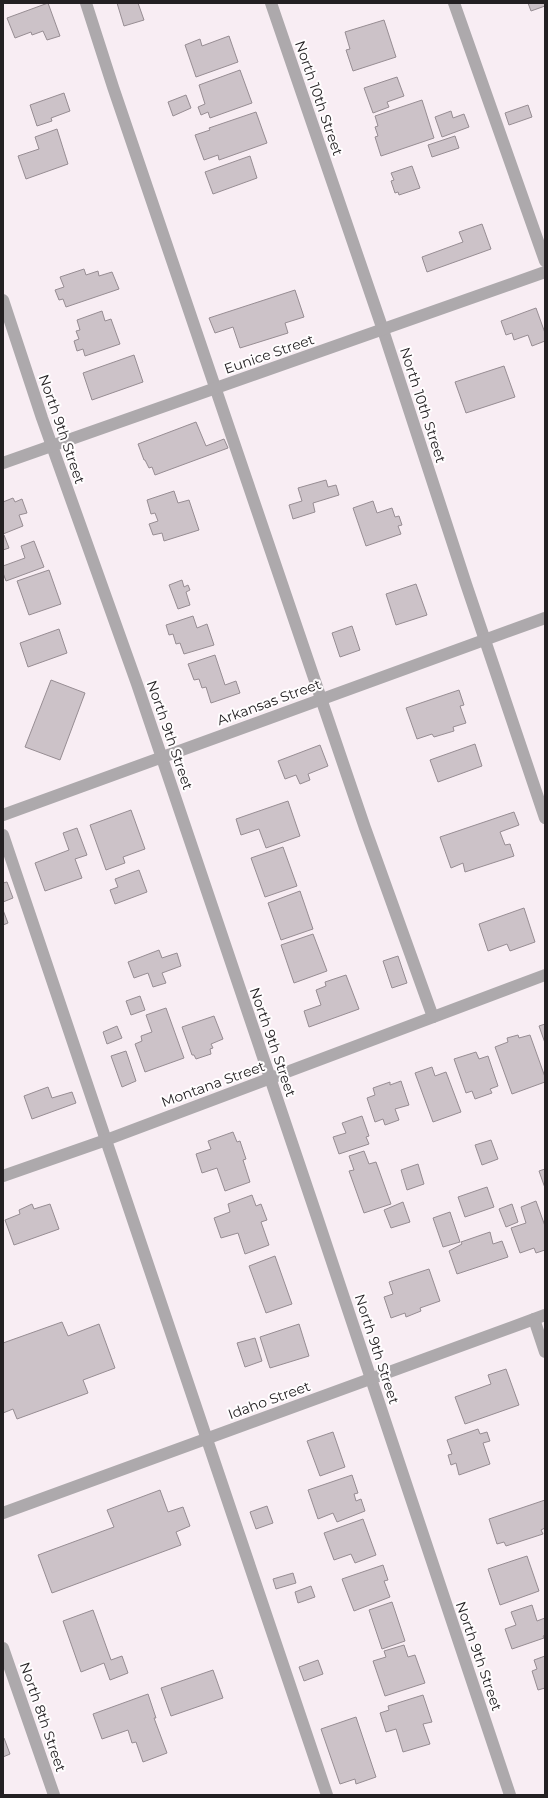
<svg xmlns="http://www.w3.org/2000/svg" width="548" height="1798" font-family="Montserrat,sans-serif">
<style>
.building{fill:#ccc2c8;stroke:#978d93}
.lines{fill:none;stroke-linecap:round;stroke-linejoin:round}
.minor{stroke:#ada9ac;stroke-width:12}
.labels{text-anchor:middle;stroke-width:4;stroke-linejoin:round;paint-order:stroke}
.street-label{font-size:14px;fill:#232022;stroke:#fffdfe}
</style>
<rect width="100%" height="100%" fill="#f8edf3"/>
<g class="building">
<path d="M48,3L60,36L47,40L43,31L32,35L31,32L15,38L7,18Z"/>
<path d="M117,3H138L144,20L124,26Z"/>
<path d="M528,3H545V6L531,11Z"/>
<path d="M384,20L396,57L353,71L346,50L350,49L345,32Z"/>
<path d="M229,36L238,62L196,77L185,45L200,39L202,46Z"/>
<path d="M240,70L252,103L210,118L208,112L201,115L198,107L205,104L199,85Z"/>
<path d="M397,77L404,96L387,102L389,107L373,113L364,88Z"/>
<path d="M64,93L70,111L51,118L52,121L37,126L30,105Z"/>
<path d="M186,95L191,108L173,116L168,102Z"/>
<path d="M422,100L434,138L381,156L375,137L378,136L375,127L378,126L375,116Z"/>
<path d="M528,105L532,117L509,125L505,113Z"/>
<path d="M451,111L453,118L464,114L469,127L442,137L435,117Z"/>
<path d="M256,112L267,143L219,160L218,155L204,160L195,135L210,130L209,128Z"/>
<path d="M57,129L68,164L26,179L18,156L39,149L35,137Z"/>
<path d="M455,136L459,148L432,157L428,145Z"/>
<path d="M250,156L257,178L213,194L205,172Z"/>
<path d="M412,166L420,188L399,195L398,192L395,193L391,181L394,180L391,173Z"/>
<path d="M482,224L491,249L427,272L422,257L463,242L459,232Z"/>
<path d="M84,269L86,275L98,271L99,276L112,272L119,289L66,307L63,299L59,300L55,290L64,287L60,277Z"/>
<path d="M295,290L304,317L285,323L288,333L240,348L233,327L215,333L209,318Z"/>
<path d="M536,308L545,333V341L532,346L528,335L514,340L512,333L506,335L501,321Z"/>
<path d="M102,311L105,321L111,319L120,344L85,356L83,349L77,351L74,341L79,339L76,331L80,330L77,320Z"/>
<path d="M134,355L143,382L92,400L83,373Z"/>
<path d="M504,366L515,397L466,413L455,382Z"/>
<path d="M196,422L206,446L224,439L228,448L155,475L152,467L149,468L145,460H144L138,444Z"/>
<path d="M326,480L328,487L336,485L339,495L313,503L315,512L293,519L289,505L302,501L298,488Z"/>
<path d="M174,491L178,503L189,500L199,530L164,541L162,533L153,535L149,524L158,521L155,513L151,514L147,500Z"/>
<path d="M13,498L15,502L22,499L27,513L19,515L23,526L3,534V502Z"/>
<path d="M373,501L377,513L392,508L395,517L399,516L402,525L398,526L401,534L366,546L353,508Z"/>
<path d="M4,535L9,548L3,550V536Z"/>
<path d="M34,541L44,567L6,581L3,573V566L25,558L21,546Z"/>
<path d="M49,570L61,604L29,615L17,581Z"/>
<path d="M182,580L184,587L188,585L190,590L186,592L190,605L178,609L169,585Z"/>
<path d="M416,584L427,615L396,625L386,594Z"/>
<path d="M193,616L197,628L207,624L214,645L184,654L180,643L176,644L173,634L169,635L166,625Z"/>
<path d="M352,626L360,650L340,657L332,633Z"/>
<path d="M59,629L67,653L28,667L20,643Z"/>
<path d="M215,655L225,685L236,681L240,693L211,703L206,687L202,688L199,679L194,680L188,664Z"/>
<path d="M51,680L85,693L60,760L25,747Z"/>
<path d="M459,690L464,705L460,706L466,723L453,727L454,731L434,737L432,734L417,739L406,708Z"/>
<path d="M475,744L482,766L438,782L430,760Z"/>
<path d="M320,745L328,766L308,774L310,780L300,784L296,775L285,779L278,761Z"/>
<path d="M288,801L300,836L266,848L259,829L241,835L236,819Z"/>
<path d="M131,810L145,849L123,857L125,863L106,870L90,825Z"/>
<path d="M514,812L519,825L500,832L505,845L510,844L514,856L465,872L463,863L451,868L440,837Z"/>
<path d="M77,828L87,855L75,859L82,878L45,891L35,863L69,850L63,833Z"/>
<path d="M283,847L297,886L265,897L251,858Z"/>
<path d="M139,870L147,892L115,904L110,890L118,887L115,879Z"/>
<path d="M7,882L13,898L3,902V883Z"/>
<path d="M300,891L313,929L281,940L268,903Z"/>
<path d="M524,908L535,942L510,951L507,944L488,951L479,924Z"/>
<path d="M3,910L8,923L3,925Z"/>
<path d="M313,934L327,971L294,983L281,945Z"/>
<path d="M159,950L162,958L177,953L181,966L162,973L166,983L153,987L148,973L134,978L128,962Z"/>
<path d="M398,956L407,983L392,988L383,961Z"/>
<path d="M346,975L359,1009L309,1027L304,1011L321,1005L316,990L326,986L325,982Z"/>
<path d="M140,996L145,1010L131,1015L126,1001Z"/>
<path d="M166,1008L184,1058L145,1072L135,1044L142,1041L141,1036L152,1032L146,1015Z"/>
<path d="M214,1016L223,1039L211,1044L213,1048L210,1049L211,1054L196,1059L194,1055H192L182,1027Z"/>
<path d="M545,1024V1043L539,1026Z"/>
<path d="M117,1026L122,1038L107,1044L103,1032Z"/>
<path d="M518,1035L519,1038L530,1035L545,1077V1082L512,1094L495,1047L508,1042L507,1038Z"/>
<path d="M126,1051L136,1081L122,1087L111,1056Z"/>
<path d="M476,1052L479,1059L488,1056L498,1086L490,1089L492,1093L475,1099L472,1091L466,1093L454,1059Z"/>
<path d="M432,1067L435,1076L446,1072L461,1112L433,1122L415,1073Z"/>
<path d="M401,1081L409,1105L395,1109L399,1120L385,1125L383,1119L375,1122L367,1098L375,1095L373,1088L390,1082V1085Z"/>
<path d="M48,1087L52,1098L72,1092L76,1103L32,1119L24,1096Z"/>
<path d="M362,1116L369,1136L366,1137L369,1144L339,1154L333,1137L346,1133L342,1123Z"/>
<path d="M233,1132L237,1142L240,1141L246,1159L243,1160L250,1182L225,1191L217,1168L202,1173L196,1154L211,1149L208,1141Z"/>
<path d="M491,1140L498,1159L482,1165L475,1145Z"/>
<path d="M364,1151L369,1164L376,1162L391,1204L364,1213L349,1171L354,1170L349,1156Z"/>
<path d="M418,1164L424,1184L407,1190L401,1170Z"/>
<path d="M545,1169V1188L539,1171Z"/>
<path d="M487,1187L494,1207L465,1217L458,1197Z"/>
<path d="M252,1195L256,1206L261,1204L267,1220L261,1222L269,1245L245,1254L238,1233L221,1238L214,1218L230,1212L228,1204Z"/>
<path d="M536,1201L545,1226V1250L536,1253L534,1248L520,1253L511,1228L526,1223L521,1207Z"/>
<path d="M403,1202L410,1222L391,1228L384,1210Z"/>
<path d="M32,1204L34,1209L50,1204L59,1229L14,1245L5,1220L20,1214L19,1210Z"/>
<path d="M512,1204L518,1222L506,1227L499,1209Z"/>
<path d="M450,1212L460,1242L443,1247L433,1218Z"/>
<path d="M490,1232L493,1244L502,1241L508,1257L457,1274L449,1251L462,1244L461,1242Z"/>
<path d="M275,1256L292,1304L266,1313L249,1266Z"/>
<path d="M429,1269L440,1301L420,1308L421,1311L406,1317L405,1313L391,1318L384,1297L393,1294L389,1282Z"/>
<path d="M62,1322L68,1336L99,1324L115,1368L83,1380L88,1393L17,1419L13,1409L3,1413V1343Z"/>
<path d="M299,1324L309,1356L270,1368L260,1337Z"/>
<path d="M255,1338L262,1361L245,1367L237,1343Z"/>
<path d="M506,1369L519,1405L465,1424L455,1397L491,1384L488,1375Z"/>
<path d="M478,1429L480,1434L487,1432L490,1441L483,1443L490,1464L459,1475L456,1463L451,1465L448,1455L452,1454L447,1440Z"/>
<path d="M333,1432L345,1467L320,1476L307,1441Z"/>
<path d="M352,1475L358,1493L354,1494L356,1501L361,1499L365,1511L337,1522L333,1513L318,1519L308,1490Z"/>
<path d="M160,1490L168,1512L183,1507L190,1526L176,1532L181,1545L52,1593L38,1555L114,1527L107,1510Z"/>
<path d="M545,1500V1528L541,1530L543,1534L506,1546L504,1542L497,1544L489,1519Z"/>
<path d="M267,1506L273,1523L256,1529L250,1512Z"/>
<path d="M363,1519L376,1555L355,1563L351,1554L334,1560L324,1533Z"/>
<path d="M527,1556L539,1591L500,1605L488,1569Z"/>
<path d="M383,1565L388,1580L384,1581L390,1597L354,1611L342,1579Z"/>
<path d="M293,1573L296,1583L276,1589L273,1579Z"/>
<path d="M311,1586L315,1597L298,1603L295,1592Z"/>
<path d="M392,1602L405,1641L382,1649L369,1610Z"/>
<path d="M532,1605L537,1621L545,1618V1635L543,1636L544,1638L512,1649L505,1629L516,1625L511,1612Z"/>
<path d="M93,1610L111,1660L122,1656L128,1673L110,1680L104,1663L81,1672L63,1621Z"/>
<path d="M404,1645L408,1657L415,1655L425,1683L385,1696L373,1661L386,1657L384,1651Z"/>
<path d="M545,1656V1688L538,1690L532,1671L537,1669L534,1660Z"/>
<path d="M318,1660L323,1674L304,1681L299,1667Z"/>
<path d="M213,1670L223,1698L171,1716L161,1688Z"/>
<path d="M148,1694L156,1718H154L167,1753L143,1762L136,1742L132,1743L128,1730L102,1739L93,1714Z"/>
<path d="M423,1695L432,1722L423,1724L430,1744L403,1752L396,1729L386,1732L380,1713L389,1710L388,1706Z"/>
<path d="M356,1717L376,1777L356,1784L355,1779L340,1784L321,1729Z"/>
<path d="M4,1738L10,1754L3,1757V1739Z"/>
</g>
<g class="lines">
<g class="minor">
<path d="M86,3L113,87L365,828L433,1017"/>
<path d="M271,3L383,330L466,584L545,818"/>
<path d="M454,3L545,261"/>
<path d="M3,300L42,418L137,684L316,1214L510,1795"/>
<path d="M3,463L545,272"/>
<path d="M3,815L545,618"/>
<path d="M3,835L327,1795"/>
<path d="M3,1176L106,1140L545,975"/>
<path d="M534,1319L545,1352"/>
<path d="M3,1513L545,1315"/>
<path d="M3,1648L54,1795"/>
</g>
</g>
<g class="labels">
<g class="street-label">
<text transform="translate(319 98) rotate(71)" y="5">North 10th Street</text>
<text transform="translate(269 354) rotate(-19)" y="5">Eunice Street</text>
<text transform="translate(423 405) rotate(72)" y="5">North 10th Street</text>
<text transform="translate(62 429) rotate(71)" y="5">North 9th Street</text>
<text transform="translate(269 702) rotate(-20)" y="5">Arkansas Street</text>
<text transform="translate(170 735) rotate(71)" y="5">North 9th Street</text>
<text transform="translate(273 1042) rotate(71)" y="5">North 9th Street</text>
<text transform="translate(213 1084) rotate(-20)" y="5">Montana Street</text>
<text transform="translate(377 1349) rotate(72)" y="5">North 9th Street</text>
<text transform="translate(269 1400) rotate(-20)" y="5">Idaho Street</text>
<text transform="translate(479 1656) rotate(71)" y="5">North 9th Street</text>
<text transform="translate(43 1717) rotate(71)" y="5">North 8th Street</text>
</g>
</g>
<rect width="548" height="1798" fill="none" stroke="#232022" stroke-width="8"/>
</svg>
